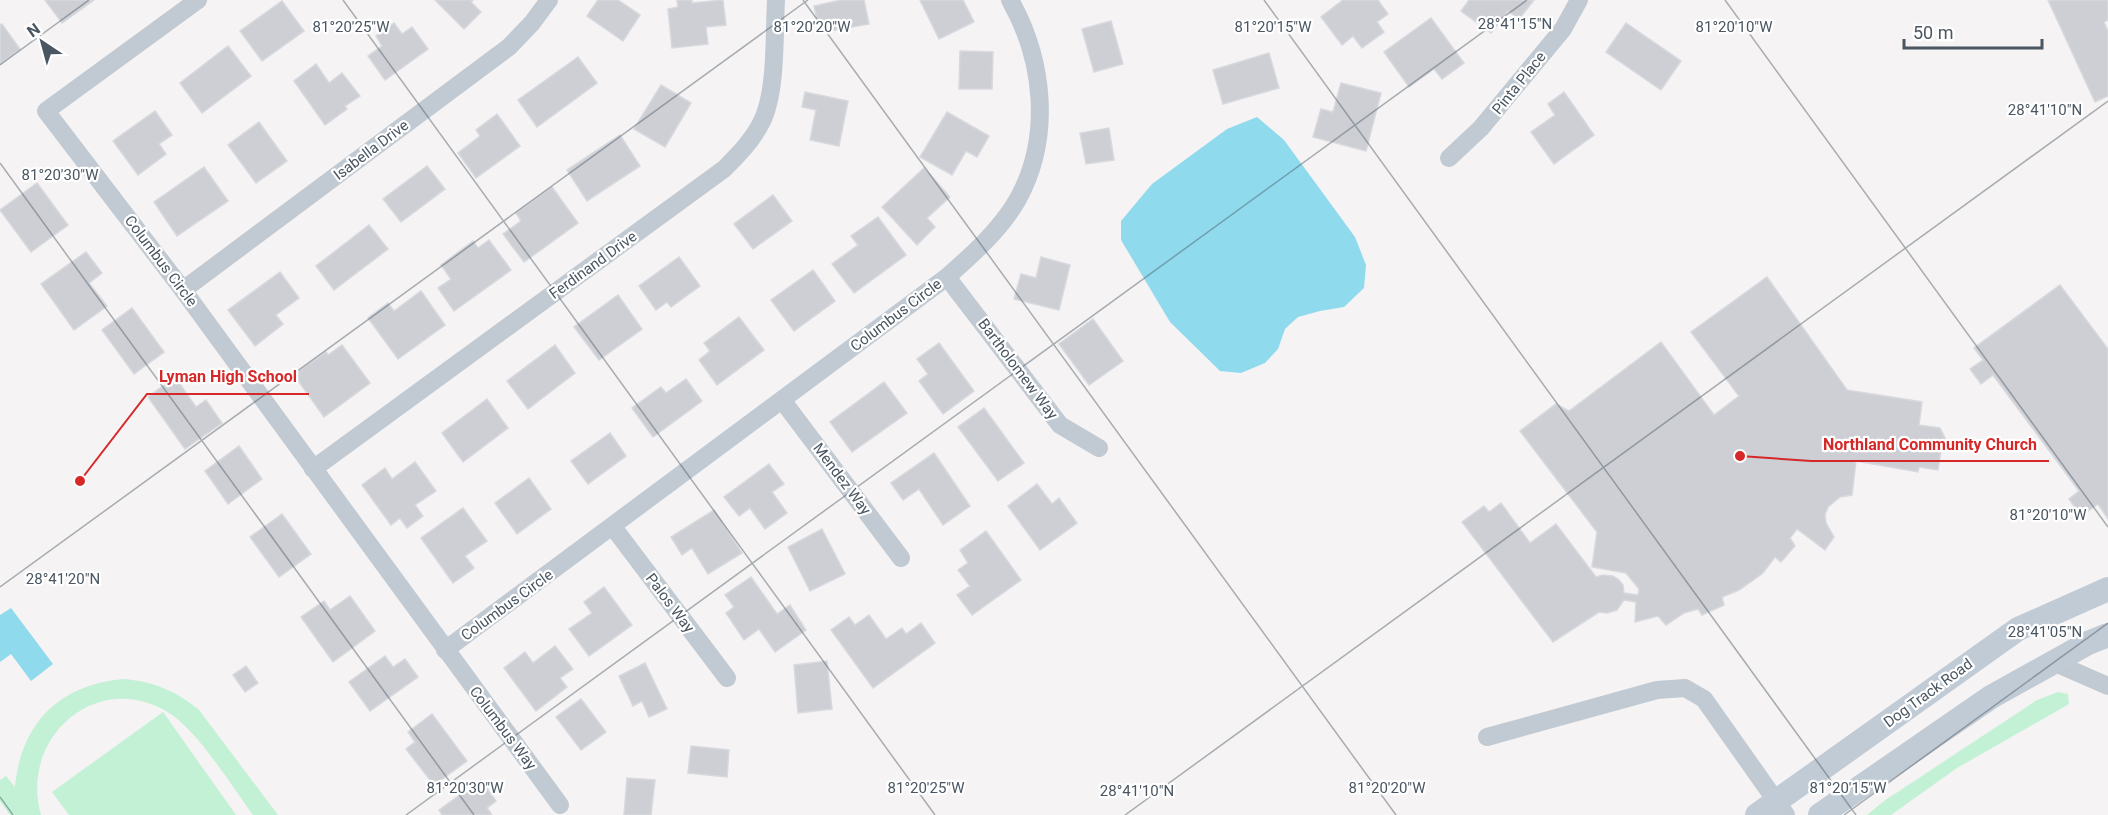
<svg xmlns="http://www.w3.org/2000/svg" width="2108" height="815" font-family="Roboto,sans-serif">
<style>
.green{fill:#c3f1d5}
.water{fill:#90daee}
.building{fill:#cdcfd5;stroke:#d7d9de;stroke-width:1.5}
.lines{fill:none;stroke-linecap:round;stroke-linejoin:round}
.minor{stroke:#c1cad2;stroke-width:18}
.secondary{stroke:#c1cbd6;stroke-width:24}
.ticks{fill:none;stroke:#4a5661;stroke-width:1.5;stroke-opacity:0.45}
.labels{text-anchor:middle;stroke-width:4.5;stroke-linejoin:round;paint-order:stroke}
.street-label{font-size:15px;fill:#4a5661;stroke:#fff}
.ticks-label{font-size:15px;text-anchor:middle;fill:#4a5661;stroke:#fff;stroke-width:4.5;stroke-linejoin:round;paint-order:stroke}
.leader{fill:none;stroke:#d62828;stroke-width:2}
.callout-dot{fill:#d62828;stroke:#fff;stroke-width:2}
.callout-label{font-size:16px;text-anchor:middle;font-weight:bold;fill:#d62828;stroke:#fff;stroke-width:4.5;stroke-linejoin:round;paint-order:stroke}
</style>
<rect width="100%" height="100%" fill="#f5f3f3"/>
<g class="green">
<path d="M123,679C153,681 176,691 199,710L278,815H253C231,785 196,728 166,711C95,670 19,739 41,815H10L0,801V780L6,776L15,787C21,723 59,685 123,679Z"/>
<path d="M2058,692L2068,694L2069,704L1957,768L1891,815H1867L1884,801L2037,700Z"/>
<path d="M163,712L236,815H69L52,792Z"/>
</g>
<g class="water">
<path d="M1257,117L1284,140L1355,237L1366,265L1364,288L1344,307L1320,311L1298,317L1285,329L1278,349L1265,363L1241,373L1220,371L1170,322L1121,240V221L1152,184L1227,129Z"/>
<path d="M11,608L53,664L31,681L11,654L0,662V615Z"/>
</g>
<g class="building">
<path d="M45,0H94L62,23Z"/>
<path d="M435,0H473L471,2L481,12L464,29Z"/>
<path d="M598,0H618L640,15L623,41L587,16Z"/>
<path d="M677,0H692V3L723,0L726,25L706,27L708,44L672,48L668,9L678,7Z"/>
<path d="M841,0H864L869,24L820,33L814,6Z"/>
<path d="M920,0H963L974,22L939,39Z"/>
<path d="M1343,0H1378L1388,14L1377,22L1384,32L1362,48L1353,36L1342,45L1321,17Z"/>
<path d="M1469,0H1534L1519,19L1508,11L1491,33L1461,11Z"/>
<path d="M2048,0H2108V20L2104,22L2108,31V96L2095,102Z"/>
<path d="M282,1L304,31L262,61L240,31Z"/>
<path d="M1431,18L1464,63L1442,79L1434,69L1409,87L1384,52Z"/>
<path d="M1111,21L1123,64L1094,72L1082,29Z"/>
<path d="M394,23L402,34L412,27L428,49L385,80L368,56L382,46L376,36Z"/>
<path d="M1626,23L1681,61L1661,90L1606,52Z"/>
<path d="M2,24L20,49L0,64V25Z"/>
<path d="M228,46L251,76L202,113L180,83Z"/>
<path d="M960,51L993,52L992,89H959Z"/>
<path d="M1269,53L1279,88L1223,104L1213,70Z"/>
<path d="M578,57L597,83L537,127L518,100Z"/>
<path d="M316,64L329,83L342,73L360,96L345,106L347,109L325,125L294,81Z"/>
<path d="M1341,83L1381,93L1366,151L1313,137L1321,109L1333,112Z"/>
<path d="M661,85L691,103L665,147L634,129Z"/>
<path d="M805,92L848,101L839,146L810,140L816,110L802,107Z"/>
<path d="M1564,92L1594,135L1554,164L1531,132L1555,115L1548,104Z"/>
<path d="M155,111L172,135L159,144L166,154L138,175L113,141Z"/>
<path d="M947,112L989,136L977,157L966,151L952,175L920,157Z"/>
<path d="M497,114L520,146L476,178L458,153L480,136L476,130Z"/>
<path d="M259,122L287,161L256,183L228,145Z"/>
<path d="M1109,128L1114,160L1086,164L1080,133Z"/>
<path d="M620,135L640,166L587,201L567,170Z"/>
<path d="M427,166L445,189L401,222L383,199Z"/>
<path d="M204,167L228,201L177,236L154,202Z"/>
<path d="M924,168L950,197L927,218L935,227L917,245L882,207Z"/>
<path d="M37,183L68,225L31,252L0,210Z"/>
<path d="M552,187L578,223L524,262L503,234L521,221L516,213Z"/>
<path d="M773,195L792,221L753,249L734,224Z"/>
<path d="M878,217L906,255L854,293L832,264L858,245L851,236Z"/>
<path d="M369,225L388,249L334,290L316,266Z"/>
<path d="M489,240L511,270L454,311L438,288L451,279L441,265L473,241L478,248Z"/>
<path d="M86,252L102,273L89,283L107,306L74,330L41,284Z"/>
<path d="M679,257L700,286L671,307L667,302L656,310L639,286Z"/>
<path d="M1041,257L1070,265L1059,310L1014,299L1021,274L1036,278Z"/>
<path d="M813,270L835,301L794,331L771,300Z"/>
<path d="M280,272L299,298L276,315L283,324L255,346L228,310Z"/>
<path d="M1767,277L1847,390L1922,402L1919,425L1940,428L1948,444V451L1941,450L1938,470L1919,467L1918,472L1856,461L1852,495L1840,497L1828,507L1825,515L1826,523L1834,537L1825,550L1797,529L1790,538L1795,546L1781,562L1775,557L1763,573L1752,581L1739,590L1722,597L1724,605L1702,615L1698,609L1684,613L1666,625L1658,616L1635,622L1636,602L1624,600L1617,610L1607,613L1599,612L1553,642L1462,522L1484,506L1489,512L1501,503L1530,543L1556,524L1596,577L1603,575L1613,576L1619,580L1623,585L1624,593L1638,595L1639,589L1626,573L1592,567L1597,532L1520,431L1556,404L1569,411L1661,342L1714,415L1739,396L1691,332Z"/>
<path d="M2060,285L2108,349V519L2098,504L2081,516L2069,499L2079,491L1993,375L1981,384L1970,369L1983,360L1974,348Z"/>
<path d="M421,291L445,325L398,359L368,318L388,303L394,311Z"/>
<path d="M618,295L642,329L599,360L574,327Z"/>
<path d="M132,308L164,352L134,374L102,330Z"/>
<path d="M739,317L764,350L717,385L699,360L710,351L704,343Z"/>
<path d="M1093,319L1123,361L1089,385L1059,344Z"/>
<path d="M939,343L974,391L943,414L919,381L928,374L917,359Z"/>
<path d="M342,345L370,383L324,417L294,375L326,352L328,355Z"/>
<path d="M555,345L575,373L528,409L507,381Z"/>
<path d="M175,377L196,407L206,400L222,423L185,449L148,397Z"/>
<path d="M686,379L702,401L653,437L632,408L661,387L666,393Z"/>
<path d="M884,382L907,413L852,452L830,422Z"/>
<path d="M487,399L508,428L463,462L442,433Z"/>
<path d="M984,408L1024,463L998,481L958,427Z"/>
<path d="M610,433L626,456L588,484L571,461Z"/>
<path d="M239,446L262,479L228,504L205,471Z"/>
<path d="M934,453L970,506L943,525L919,489L903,500L891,483Z"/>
<path d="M415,462L436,491L415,505L423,516L407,528L400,518L391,525L362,485L385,468L392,479Z"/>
<path d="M769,464L784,484L772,492L787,513L765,529L750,508L739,516L724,497Z"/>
<path d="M529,478L551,509L517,534L495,503Z"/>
<path d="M1037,484L1052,504L1059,498L1077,523L1040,550L1008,506Z"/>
<path d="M463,508L487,541L465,556L474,568L453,583L421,538Z"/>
<path d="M714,510L742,553L708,574L692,548L682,555L671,537Z"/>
<path d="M282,514L311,554L279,577L250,537Z"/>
<path d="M822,529L845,574L810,591L788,547Z"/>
<path d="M986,531L1021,580L972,615L957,595L970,586L958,570L968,563L960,550Z"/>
<path d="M751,577L777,614L790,605L806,630L775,652L759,629L744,640L726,613L734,607L725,595Z"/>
<path d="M604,587L632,625L589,656L569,629L592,613L584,602Z"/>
<path d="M350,596L375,631L333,662L301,617L324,601L330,610Z"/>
<path d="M869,615L886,639L902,628L906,634L921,623L935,643L873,688L831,630L849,617L855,625Z"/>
<path d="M555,646L573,669L560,678L567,687L536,711L504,668L525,652L533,663Z"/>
<path d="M385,656L393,667L405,659L418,677L370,711L349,682Z"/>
<path d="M827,661L832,709L798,713L794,665Z"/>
<path d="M645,663L667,709L649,717L642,701L633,706L619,676Z"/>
<path d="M246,666L258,683L245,692L233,675Z"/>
<path d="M581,699L606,732L581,750L556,717Z"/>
<path d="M432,714L467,761L434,785L406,749L415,742L408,732Z"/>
<path d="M691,746L729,750L727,777L688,773Z"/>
<path d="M627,778L655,780L651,815H624Z"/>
<path d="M481,780L496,801L487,808L492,815H442L439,810Z"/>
</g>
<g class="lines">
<g class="minor">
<path d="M198,0L46,111L183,290L560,805"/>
<path d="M1449,158L1481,128L1563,29L1579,0"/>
<path d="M947,277L1060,425L1099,448"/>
<path d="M183,290L509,47L532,23L549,0"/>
<path d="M782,400L901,558"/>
<path d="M313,469L724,169C738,155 752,141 761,123C777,93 774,34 776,0"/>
<path d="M613,527L727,678"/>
<path d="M445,650L947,277C973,254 1001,229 1018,199C1052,137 1044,60 1010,0"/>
<path d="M2053,662L2108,686"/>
<path d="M1487,737L1657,690L1685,688L1704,699L1786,815"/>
</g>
<g class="secondary">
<path d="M1757,815L2018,629L2108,589"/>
<path d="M1820,815L1991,697L2088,643L2108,635"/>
</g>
</g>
<path class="ticks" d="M343,0L935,815M803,0L1396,815M1264,0L1856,815M1725,0L2108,527M0,65L89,0M0,163L474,815M0,587L808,0M0,797L13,815M406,815L1527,0M1125,815L2108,101M1844,815L2108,623"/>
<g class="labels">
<g class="street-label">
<text transform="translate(1519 83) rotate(-51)" y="5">Pinta Place</text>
<text transform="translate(371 150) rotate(-37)" y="5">Isabella Drive</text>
<text transform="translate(161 261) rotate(53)" y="5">Columbus Circle</text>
<text transform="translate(593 265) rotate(-36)" y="5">Ferdinand Drive</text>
<text transform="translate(896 315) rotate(-37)" y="5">Columbus Circle</text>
<text transform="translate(1018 369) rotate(53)" y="5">Bartholomew Way</text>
<text transform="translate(842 479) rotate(53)" y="5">Mendez Way</text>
<text transform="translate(670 603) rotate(53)" y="5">Palos Way</text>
<text transform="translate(507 605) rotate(-36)" y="5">Columbus Circle</text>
<text transform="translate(1928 693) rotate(-36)" y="5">Dog Track Road</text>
<text transform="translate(503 728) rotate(53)" y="5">Columbus Way</text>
</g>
</g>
<g class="ticks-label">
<text x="1515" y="29">28°41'15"N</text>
<text x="351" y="32">81°20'25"W</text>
<text x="812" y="32">81°20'20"W</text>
<text x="1273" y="32">81°20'15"W</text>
<text x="1734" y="32">81°20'10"W</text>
<text x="2045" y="115">28°41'10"N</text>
<text x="60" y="180">81°20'30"W</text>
<text x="2048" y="520">81°20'10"W</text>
<text x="63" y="584">28°41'20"N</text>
<text x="2045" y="637">28°41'05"N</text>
<text x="465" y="793">81°20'30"W</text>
<text x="926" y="793">81°20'25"W</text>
<text x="1387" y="793">81°20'20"W</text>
<text x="1848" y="793">81°20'15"W</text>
<text x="1137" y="796">28°41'10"N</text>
</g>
<path class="leader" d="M80 481L147 394H309M1740 456L1811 461H2049"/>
<g class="callout-dot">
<circle cx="80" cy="481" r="6"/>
<circle cx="1740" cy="456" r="6"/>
</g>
<g class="callout-label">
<text x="228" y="382">Lyman High School</text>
<text x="1930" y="450">Northland Community Church</text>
</g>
<g transform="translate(42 42) rotate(324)" stroke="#ffffff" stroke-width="4.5" paint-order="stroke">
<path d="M0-4.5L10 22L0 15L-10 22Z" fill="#4a5661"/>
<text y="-9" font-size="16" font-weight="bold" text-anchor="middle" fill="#4a5661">N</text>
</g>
<path d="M1904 39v9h138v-9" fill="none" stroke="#4a5661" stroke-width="3"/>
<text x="1913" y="39" font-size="18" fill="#4a5661" stroke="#ffffff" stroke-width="4.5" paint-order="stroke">50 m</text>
</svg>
